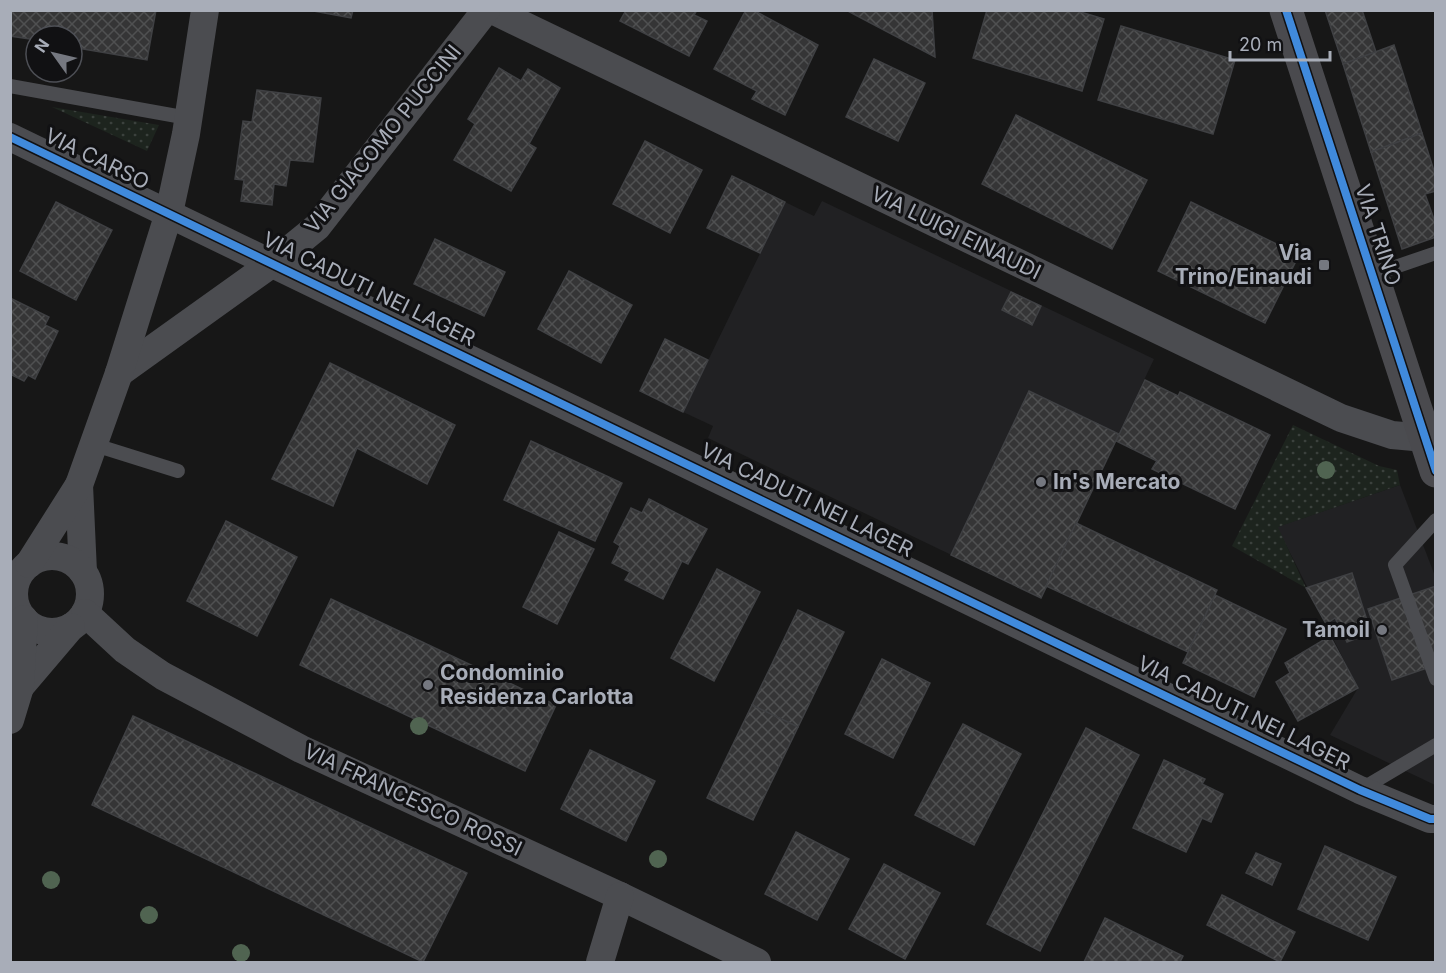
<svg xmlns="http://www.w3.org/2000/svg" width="1446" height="973" font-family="Inter,sans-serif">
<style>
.built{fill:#212123}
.grass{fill:url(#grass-dots)}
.building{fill:url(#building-cross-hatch);stroke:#3f4043;stroke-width:1.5}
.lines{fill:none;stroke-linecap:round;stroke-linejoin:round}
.lane{stroke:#4b4c50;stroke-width:14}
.street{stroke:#4b4c50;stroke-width:28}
.secondary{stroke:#4a4a4e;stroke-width:33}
.cycleway-casing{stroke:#111113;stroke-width:11}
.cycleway{stroke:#408adc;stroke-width:8}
.tree{fill:#506451}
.poi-dot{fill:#757880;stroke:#111113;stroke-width:2}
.labels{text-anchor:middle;stroke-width:6;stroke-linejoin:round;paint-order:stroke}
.street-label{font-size:21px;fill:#a8adb8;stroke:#111113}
.poi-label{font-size:21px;font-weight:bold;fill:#a8adb8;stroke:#111113;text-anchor:end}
</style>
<defs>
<pattern id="grass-dots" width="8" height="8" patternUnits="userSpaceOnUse" patternTransform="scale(1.5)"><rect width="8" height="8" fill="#1d241e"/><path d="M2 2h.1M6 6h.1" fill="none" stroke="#3b413d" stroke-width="1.8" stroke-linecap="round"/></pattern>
<pattern id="building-cross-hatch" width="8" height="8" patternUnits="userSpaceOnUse" patternTransform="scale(1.5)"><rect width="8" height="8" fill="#353536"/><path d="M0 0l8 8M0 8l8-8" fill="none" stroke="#4f5051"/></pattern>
</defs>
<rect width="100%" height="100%" fill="#171717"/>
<g class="built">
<path d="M822,201L1154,359L1041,598L708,438L713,426L683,412L785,202L814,216Z"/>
<path d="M1400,485L1435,576V785L1330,735L1358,688L1277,527Z"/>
</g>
<g class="grass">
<path d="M52,107L159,125L147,151Z"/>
<path d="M1293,425L1379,466L1397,470L1400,485L1278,527L1306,588L1232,546Z"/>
</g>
<g class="building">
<path d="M10,10H156L147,60L72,47V36H36V40L10,36Z"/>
<path d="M308,10H353L351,18Z"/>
<path d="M622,10H697L694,15L707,21L689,56L620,21L625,12Z"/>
<path d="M746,10H753L818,45L785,115L752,99L757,91L714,69Z"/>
<path d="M846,10H932L935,57Z"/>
<path d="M987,10H1074L1104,19L1082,91L973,58Z"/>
<path d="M1325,10H1362L1376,52L1343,64Z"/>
<path d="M1121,26L1235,60L1213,134L1098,100Z"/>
<path d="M1394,45L1422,133L1371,152L1343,64Z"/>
<path d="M874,59L925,83L898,141L846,117Z"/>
<path d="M499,68L521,81L528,69L560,88L529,144L536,148L511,191L454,160L475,124L468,119Z"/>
<path d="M257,90L321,98L313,162L290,160L286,186L274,184L272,205L241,201L244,180L235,179L243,121L252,122Z"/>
<path d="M1016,115L1147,180L1112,249L982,184Z"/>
<path d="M1422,133L1436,177V191L1425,194L1436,225V237L1402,249L1371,152Z"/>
<path d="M645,141L702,170L670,233L613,204Z"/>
<path d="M732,176L785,202L760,253L707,228Z"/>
<path d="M56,202L112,230L76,300L20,271Z"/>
<path d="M1191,202L1299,255L1265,323L1158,271Z"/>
<path d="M435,239L505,272L484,316L414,284Z"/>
<path d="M569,271L632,305L601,363L538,329Z"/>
<path d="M1011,292L1041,306L1032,325L1002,310Z"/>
<path d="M10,298L49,317L45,325L58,331L35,379L28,375L24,381L10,374Z"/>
<path d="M665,339L708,360L683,412L640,391Z"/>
<path d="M330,363L455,425L427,484L357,448L333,506L272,479Z"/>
<path d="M1145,380L1178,396L1180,392L1270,435L1235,509L1152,469L1157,461L1116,441Z"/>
<path d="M1029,391L1119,434L1041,598L951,555Z"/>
<path d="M531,441L622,483L595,541L504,500Z"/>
<path d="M649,499L707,529L688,564L682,561L663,599L625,580L630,572L612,563L620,546L614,542L631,508L642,513Z"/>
<path d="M226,521L297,557L257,636L187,601Z"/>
<path d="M1076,523L1217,590L1188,652L1046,586Z"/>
<path d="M559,532L594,549L557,624L523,607Z"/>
<path d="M717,569L760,592L714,681L671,658Z"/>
<path d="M1352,573L1371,633L1347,642L1335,618L1326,624L1306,588Z"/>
<path d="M1436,586V665L1392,680L1368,609Z"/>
<path d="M1215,595L1286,629L1254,697L1183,663Z"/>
<path d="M331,599L556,705L525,771L300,665Z"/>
<path d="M798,610L844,632L798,727L752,705Z"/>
<path d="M1330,636L1358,688L1298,721L1276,682L1290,673L1285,663Z"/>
<path d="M882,659L930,683L893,758L845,734Z"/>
<path d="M752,705L798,727L753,820L707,798Z"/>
<path d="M133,716L467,873L423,962L92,805Z"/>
<path d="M963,724L1021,754L974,845L915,815Z"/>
<path d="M1086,728L1139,755L1040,951L987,924Z"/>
<path d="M590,750L655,781L626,841L561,809Z"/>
<path d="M1164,760L1205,779L1202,784L1223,794L1211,822L1202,818L1186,852L1133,828Z"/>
<path d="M796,832L849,859L817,920L765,894Z"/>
<path d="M1325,846L1396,877L1368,940L1298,909Z"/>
<path d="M1256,853L1281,864L1272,885L1246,873Z"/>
<path d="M884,864L940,893L905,959L849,929Z"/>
<path d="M1222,895L1295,932L1280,962L1207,925Z"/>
<path d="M1105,918L1183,956L1180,962H1084Z"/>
</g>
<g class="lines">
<g class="lane">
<path d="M10,86L188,118"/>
<path d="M1372,275L1436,253"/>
<path d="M95,445L178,471"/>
<path d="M1436,520L1395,565L1436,679"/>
<path d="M1360,790L1436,745"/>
</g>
<g class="street">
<path d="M492,10L1341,418L1392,435L1425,438"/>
<path d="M10,137L1360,790L1430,819H1436"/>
<path d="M119,373L274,262L317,227L486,10"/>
<path d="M79,485L83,572"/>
<circle cx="52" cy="594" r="38"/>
<path d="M29,564L79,485L119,373L169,213L186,134L205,10"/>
<path d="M85,613L125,650L163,676L301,749L620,896L757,962"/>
<path d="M20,687L71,627"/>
<path d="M10,720L20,687L24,619"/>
<path d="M600,962L620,896"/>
</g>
<path class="secondary" d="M1286,10L1436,471"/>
<defs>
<g id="cycleway">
<path d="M1286,10L1436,471"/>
<path d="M10,137L1360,790L1430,819H1436"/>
</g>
</defs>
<use href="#cycleway" class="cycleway-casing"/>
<use href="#cycleway" class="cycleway"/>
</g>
<g class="tree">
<circle cx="1326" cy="470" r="9"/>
<circle cx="419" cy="726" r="9"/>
<circle cx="658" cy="859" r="9"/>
<circle cx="51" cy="880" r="9"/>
<circle cx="149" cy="915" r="9"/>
<circle cx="241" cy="953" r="9"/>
</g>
<g class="poi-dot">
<rect x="1318" y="259" width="12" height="12" rx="3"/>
<circle cx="1041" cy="482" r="6"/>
<circle cx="1382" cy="630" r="6"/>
<circle cx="428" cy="685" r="6"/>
</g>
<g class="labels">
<g class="street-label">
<text transform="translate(383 139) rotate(-51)" y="7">VIA GIACOMO PUCCINI</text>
<text transform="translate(97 159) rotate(26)" y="7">VIA CARSO</text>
<text transform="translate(956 233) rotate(26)" y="7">VIA LUIGI EINAUDI</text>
<text transform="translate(1378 235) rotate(72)" y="7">VIA TRINO</text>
<text transform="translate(369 289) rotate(26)" y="7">VIA CADUTI NEI LAGER</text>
<text transform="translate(807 500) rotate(26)" y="7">VIA CADUTI NEI LAGER</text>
<text transform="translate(1244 713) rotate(26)" y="7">VIA CADUTI NEI LAGER</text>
<text transform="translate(413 800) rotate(25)" y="7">VIA FRANCESCO ROSSI</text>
</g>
<g class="poi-label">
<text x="1312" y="260">Via<tspan x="1312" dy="24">Trino/Einaudi</tspan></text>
<text x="1053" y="489" text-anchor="start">In's Mercato</text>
<text x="1370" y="637">Tamoil</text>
<text x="440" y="680" text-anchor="start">Condominio<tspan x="440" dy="24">Residenza Carlotta</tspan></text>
</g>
</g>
<rect width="1446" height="973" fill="none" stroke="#a8adb8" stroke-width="24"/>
<g transform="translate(54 54) rotate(304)"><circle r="28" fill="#111113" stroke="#4d4f55" stroke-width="1.5"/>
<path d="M0-4.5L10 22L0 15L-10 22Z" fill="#757880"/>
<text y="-9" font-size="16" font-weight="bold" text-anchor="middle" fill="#a8adb8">N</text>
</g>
<path d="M1230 51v9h100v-9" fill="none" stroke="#a8adb8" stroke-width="3"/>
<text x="1239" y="51" font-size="18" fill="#a8adb8" stroke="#111113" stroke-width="4.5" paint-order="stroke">20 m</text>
</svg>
